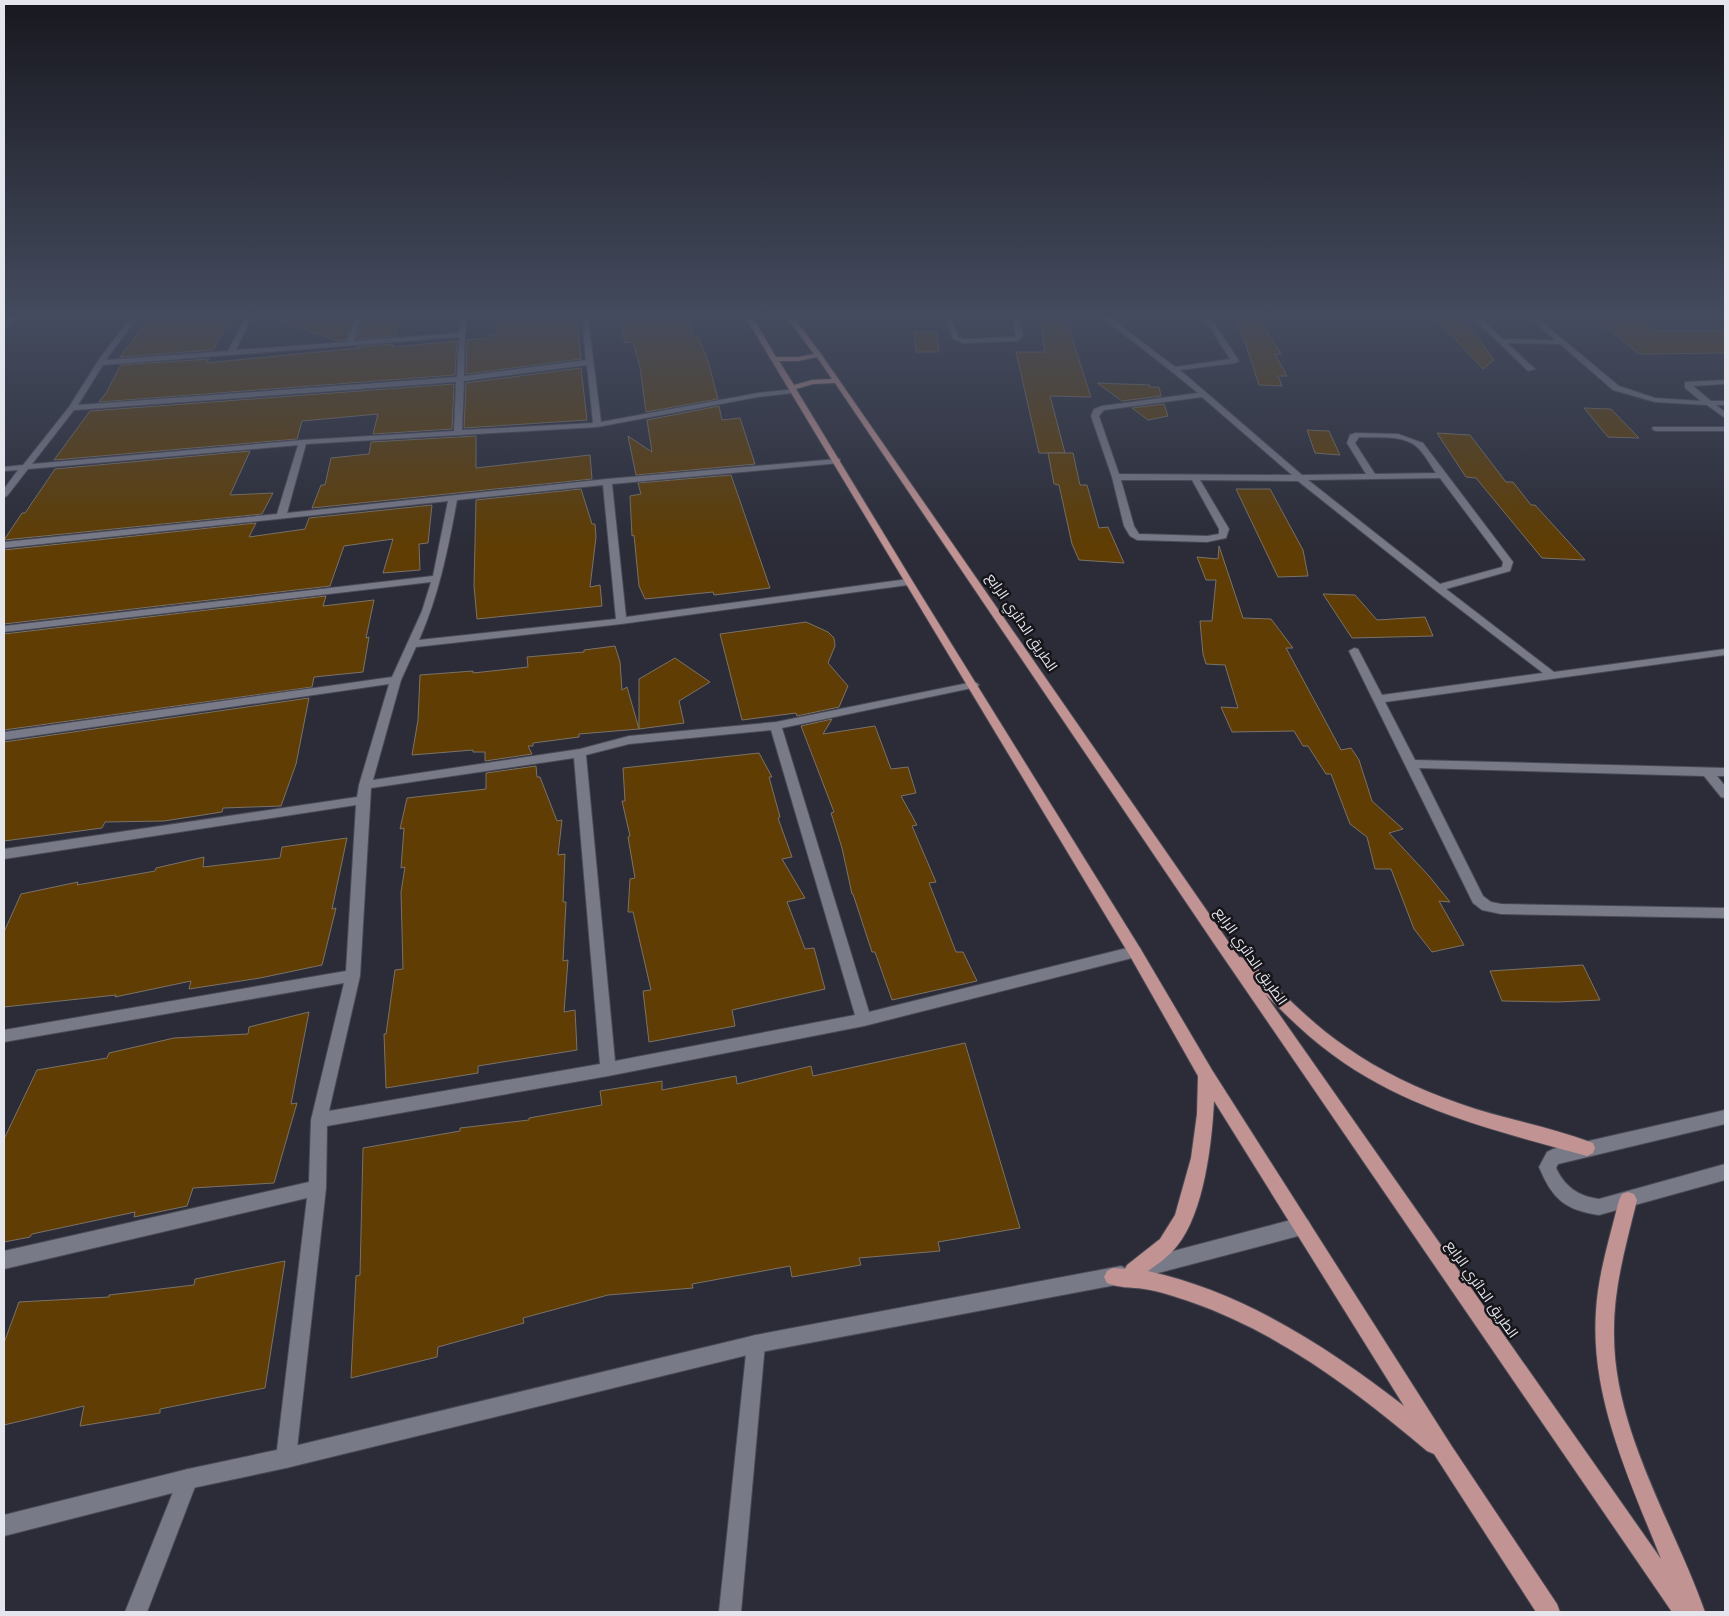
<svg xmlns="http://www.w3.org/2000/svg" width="1729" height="1616" font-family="Helvetica,Cairo,sans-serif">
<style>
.building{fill:#5f3d03;stroke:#7b7266}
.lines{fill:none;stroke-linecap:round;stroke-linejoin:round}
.street-casing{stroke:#4a4a55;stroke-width:2}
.secondary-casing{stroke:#4a4a55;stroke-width:2}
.primary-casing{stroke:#4a4a55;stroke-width:2}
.street{fill:#797a88;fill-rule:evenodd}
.secondary{fill:#797a88;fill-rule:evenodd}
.primary{fill:#c29393;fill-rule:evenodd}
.labels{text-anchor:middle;stroke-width:5;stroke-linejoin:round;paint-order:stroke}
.street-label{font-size:14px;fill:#e5e5ed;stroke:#15151a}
</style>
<rect width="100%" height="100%" fill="#2b2c38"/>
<g class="building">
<path d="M151,318H231L213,350L120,357L145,324H149Z"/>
<path d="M282,318H353L346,340L338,341L282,322Z"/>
<path d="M363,318H400L395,336L357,339Z"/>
<path d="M497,318H577L581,359L466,374L467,340L490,338V335L498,334Z"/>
<path d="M620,318H687L694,337L698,336L708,361L718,399L646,412L640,367L633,342L625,343Z"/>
<path d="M1040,318H1063L1064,326H1068L1091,397L1050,396L1065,453H1039L1016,352H1045Z"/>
<path d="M1233,318H1259L1281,354H1275L1287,376H1278L1282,386L1259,385L1242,333Z"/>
<path d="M1436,318H1463L1494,360L1483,369Z"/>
<path d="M1599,321L1644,322L1656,331H1725V353L1639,354Z"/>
<path d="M914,332H936L939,352H916Z"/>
<path d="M457,341L455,375L99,402L106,393L121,365L209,359L206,363L359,348L356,347L393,344L392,347Z"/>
<path d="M581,368L587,420L464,428L466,383Z"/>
<path d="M1097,383L1150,385V387H1159L1161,396L1122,401Z"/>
<path d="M454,384L452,429L373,434L378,414L302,421L297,439L54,460L90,411Z"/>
<path d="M1164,404L1168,416L1148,420L1132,408Z"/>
<path d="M719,406L722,420L740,418L755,464L636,475L628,436L652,452L647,420Z"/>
<path d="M1584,408L1611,409L1639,438L1608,437Z"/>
<path d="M1307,430L1329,431L1340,455L1315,453Z"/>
<path d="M1437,433L1470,435L1506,482H1513L1531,505H1535L1585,560L1542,558L1476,478L1466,477Z"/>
<path d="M476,436V468L590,455L592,479L312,508L321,485H325L331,458L369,454L371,442Z"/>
<path d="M250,451L230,495L273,493L262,514L4,540L22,513H25L55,469Z"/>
<path d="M1048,453H1073L1080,485H1087L1099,528L1108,527L1124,563L1079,560L1072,544L1059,485L1054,484Z"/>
<path d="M731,475L770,588L714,595L713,592L645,599L639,586L634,535L632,536L630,496L641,494L638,483Z"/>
<path d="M581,489L592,524H595L596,537L590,587L600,585L602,606L477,619L474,586L476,500Z"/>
<path d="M1236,489H1270L1303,550L1308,576L1278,577Z"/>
<path d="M432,505L428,543L419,544L420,570L383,573L393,539L344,546L330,586L4,624V550L256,523L249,537L305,529L309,518Z"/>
<path d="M1219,546L1243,618L1271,619L1293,648H1286L1341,750L1351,748L1359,760L1372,801L1403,829L1389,833L1429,876L1450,902L1439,901L1464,945L1432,952L1414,929L1391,869H1375L1367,837L1350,824L1331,774H1326L1308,746H1303L1294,731L1232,732L1221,707L1238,708L1225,665L1206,664L1203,654L1200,621H1212L1216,580H1206L1197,557L1218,559Z"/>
<path d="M1323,594L1355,595L1377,620L1425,617L1433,636L1352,638Z"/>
<path d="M326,596L323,606L374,600L366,638L369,637L363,672L314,677L312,687L4,730V634Z"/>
<path d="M806,622L828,632L834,638L835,646L828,663L848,686L839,707L797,716L796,713L742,720L720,634Z"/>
<path d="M615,646L620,662L622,690L627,687L639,729V679L675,658L710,682L679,701L684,723L639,729L579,734V737L533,743V746H528L532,754L485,761V752H473V750L412,755L418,720L420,675L473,671V673L528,667L527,657L584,652V650Z"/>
<path d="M309,698L296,764L281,806L223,808L222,812L164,821L105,822L102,828L4,841V742Z"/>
<path d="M832,719L823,734L875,726L891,769L908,767L916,793L901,796L917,825L912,826L936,882L929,883L956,952H963L977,981L892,1000L875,952H872L853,894H852L842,848L831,813L834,812L801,726Z"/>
<path d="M759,753L772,777H769L780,817L778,818L792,857L782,859L805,898L787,902L805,949L814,948L825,989L732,1010L735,1026L649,1042L643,991L651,990L633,912H628L630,879L635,878L628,837L630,836L622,801H625L623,768Z"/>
<path d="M536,766L537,777H540L557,821L562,820L558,855L565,854L563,902H566L563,961L568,960L564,1012L575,1010L577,1050L478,1066V1073L386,1088L384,1034H386L395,970L403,969L401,892L405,867L401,868L404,828L400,829L407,798L486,789V773Z"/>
<path d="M347,838L332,909L336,908L322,965L260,978L189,989L191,981L115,997L116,995L4,1007V932L21,894L78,882L77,885L155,871L156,868L204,857L203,867L280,858L282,847Z"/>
<path d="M1583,965L1600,1000L1558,1002L1502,1001L1490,971Z"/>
<path d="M309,1012L291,1104L297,1103L274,1183L193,1188L187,1206L134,1217L135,1212L32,1234L30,1237L4,1242V1139L37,1070L107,1058L109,1053L174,1038L248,1034L249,1027Z"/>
<path d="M965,1043L1020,1228L938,1242L940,1251L859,1258L861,1265L792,1277L790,1266L692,1284L693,1288L608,1295L523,1318L524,1323L438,1347L437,1357L351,1378L356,1276L360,1275L363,1148L460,1131V1128L529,1120V1118L602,1105L600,1091L662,1081V1090L736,1076L737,1084L811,1066L813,1076Z"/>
<path d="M285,1261L265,1388L160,1409V1413L80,1426L84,1406L4,1425V1343L19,1302L109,1297V1295L194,1285L195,1279Z"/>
</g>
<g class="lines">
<defs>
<g id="street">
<path d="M9,318H16L4,330V324Z"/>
<path d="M130,318H137L106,360L228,351L245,318H251L236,350L347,342L355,318H361L354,341L459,333L462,318H468L465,335L464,376L586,360L582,318H588L601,422L758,393L796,389L797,391L793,393L758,397L597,427L306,444L287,513L607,479L837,459H840V463L612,484L626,617L908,579L913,582L908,585L621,624L416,647L401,680L373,780L580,749L629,736L776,722L973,682L977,683L979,685L977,687L782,728L869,1012L1135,946L1140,948L1142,952L1140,956L864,1026L608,1076L327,1126L326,1188L296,1458L293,1465L286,1468L279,1465L276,1458L307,1198L4,1269V1251L309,1182L311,1120L344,983L4,1042V1030L346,971L356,805L4,859V849L357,797L359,785L389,684L4,740V732L392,677L422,611L431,582L4,632V626L433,576L448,501L4,548V542L277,514L298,445L28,469L7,496L4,497V489L18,470L4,471V467L23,465L69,407L98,361ZM459,337L457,377L78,405L103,365ZM587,365L593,423L462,430L464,381ZM456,382L454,431L303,440L32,464L74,410ZM603,485L616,619L419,640C439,595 448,549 457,500ZM771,730L855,1015L615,1061L586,755L629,744ZM574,758L600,1064L329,1111L360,976L371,788Z"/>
<path d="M946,318H952L958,337L965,339L1016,337L1013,318H1019L1023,336L1018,341L964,343L953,339Z"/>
<path d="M1103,318H1111L1175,367L1230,359L1204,318H1211L1239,361L1235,363L1180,370L1302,475L1366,474L1347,443L1350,435L1355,433L1398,434L1423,443L1513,562L1510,571L1446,589L1554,672L1725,649V655L1385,702L1415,760L1725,768V776H1717L1725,786V798L1721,797L1704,776L1419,768L1483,896L1491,902L1501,904L1725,908V918L1501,914L1482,910L1473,903L1349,651L1354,648L1358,649L1382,695L1543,673L1435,590L1298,481L1200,480L1229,529L1226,538L1207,542L1137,540L1130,536L1124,526L1112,477L1091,416L1094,409L1102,406L1198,393L1171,371ZM1202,397L1292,475L1119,474L1099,416L1104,410ZM1359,437C1376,438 1403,434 1417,447C1425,454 1430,465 1436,473L1375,474L1355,443ZM1440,478L1503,562L1502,567L1440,584L1308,480ZM1121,480H1192L1219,529V534L1207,536L1139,534L1134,526Z"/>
<path d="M1473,318H1480L1503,339L1555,340L1530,318H1537L1619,386L1655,398L1701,401L1685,388V382L1725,380V384L1693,386L1711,401H1725V405H1716L1725,412V418L1707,405L1655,402L1613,390L1560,344L1507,343L1535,369L1528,371Z"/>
<path d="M1653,427H1725V431H1656L1652,429Z"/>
<path d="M756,1335L763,1337L765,1344L741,1612H719L747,1344L749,1337Z"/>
<path d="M188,1469L195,1472L198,1479L147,1612H125L181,1472Z"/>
</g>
<g id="secondary">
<path d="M1725,1110V1124L1558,1164L1556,1168C1565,1187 1578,1196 1599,1199L1725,1164V1180L1599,1215C1564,1210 1552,1198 1539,1167L1547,1152L1553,1149Z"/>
<path d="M1302,1217L1308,1220L1311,1226L1308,1232L1302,1235L1143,1277L1137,1274L1134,1268L1137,1262L1143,1259Z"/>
<path d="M1121,1266L1127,1269L1130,1275L1127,1281L1121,1284L756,1353L286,1468L188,1489L4,1536V1515L188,1469L286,1448L756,1335Z"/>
</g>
<path id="primary" d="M746,318H753L776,357H798L814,354L787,318H794L821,354L1239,957L1247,958C1279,989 1309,1022 1346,1047C1380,1071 1418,1089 1458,1103C1502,1119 1549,1126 1593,1143L1595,1148L1593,1153L1587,1156C1500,1132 1407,1110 1333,1055C1308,1037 1287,1016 1265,994L1661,1559C1630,1480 1590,1398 1596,1311C1598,1274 1610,1237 1619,1200L1622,1194L1628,1192L1634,1194L1637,1200C1626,1245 1613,1289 1614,1335C1614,1431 1674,1524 1705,1612H1672L1215,945L835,383L813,384L796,389L913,582L1140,948L1212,1070L1451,1445L1557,1604L1560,1612H1536L1434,1454L1427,1451C1356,1391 1280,1333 1191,1302C1176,1297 1160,1291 1144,1289C1131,1287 1118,1288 1107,1283L1104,1277L1107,1271L1113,1268L1125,1269L1127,1265L1160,1239L1175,1215L1191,1158L1197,1114L1198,1076L1130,956ZM817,357L832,379L812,380L794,385L779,361H798ZM1214,1101L1404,1406C1328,1347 1243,1292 1148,1271C1158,1264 1169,1256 1177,1246C1204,1213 1212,1143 1214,1101Z"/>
</defs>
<use href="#street" class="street-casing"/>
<use href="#secondary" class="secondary-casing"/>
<use href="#primary" class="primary-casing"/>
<use href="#street" class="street"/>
<use href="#secondary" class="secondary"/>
<use href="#primary" class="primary"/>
</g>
<linearGradient id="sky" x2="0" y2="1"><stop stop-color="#18181f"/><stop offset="0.58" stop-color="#444b5e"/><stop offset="1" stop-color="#444b5e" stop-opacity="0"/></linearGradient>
<rect width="1729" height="545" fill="url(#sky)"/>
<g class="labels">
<g class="street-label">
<text transform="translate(1022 622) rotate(56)" y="5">الطريق الدائري الرابع</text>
<text transform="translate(1251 956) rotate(55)" y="5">الطريق الدائري الرابع</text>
<text transform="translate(1482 1289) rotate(55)" y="5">الطريق الدائري الرابع</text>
</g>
</g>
<rect width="1729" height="1616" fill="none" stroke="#e5e5ed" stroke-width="10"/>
</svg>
